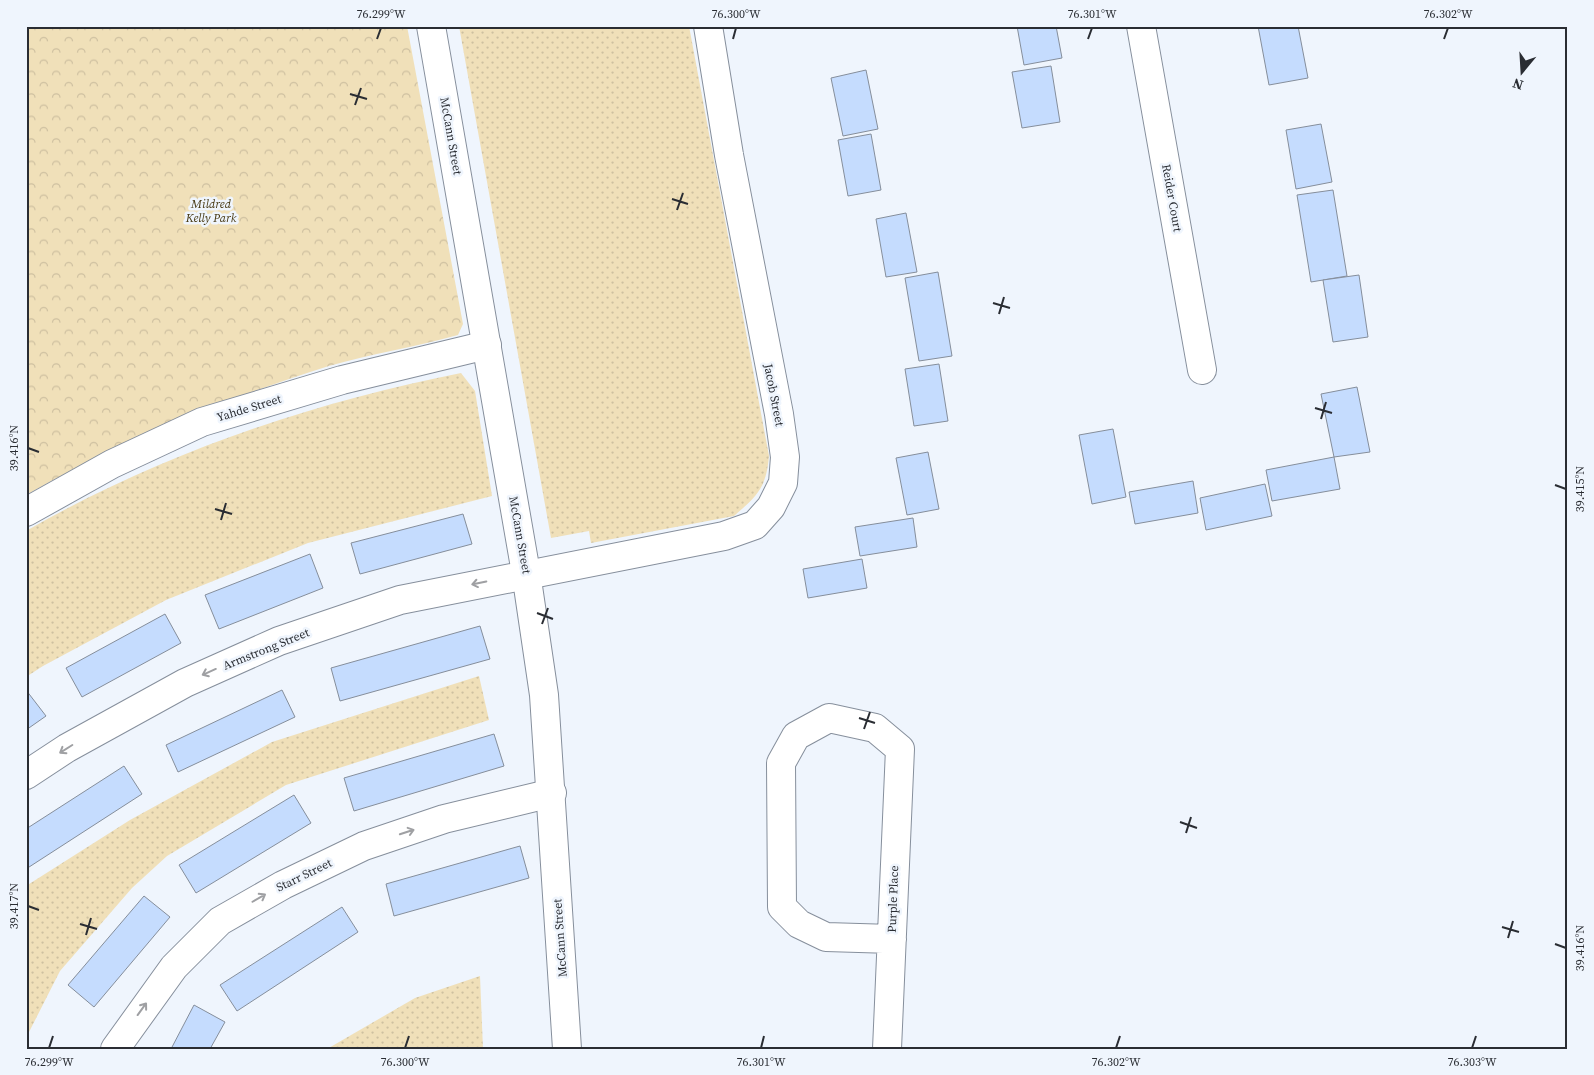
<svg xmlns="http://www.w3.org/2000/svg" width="1594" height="1075" font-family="'Source Serif 4',serif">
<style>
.grass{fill:url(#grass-dots)}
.park{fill:url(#park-crowns)}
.building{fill:#c5dcfe;stroke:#858e9b}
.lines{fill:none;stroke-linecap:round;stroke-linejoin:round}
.minor-casing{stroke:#868f9c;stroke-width:30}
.minor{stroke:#fff;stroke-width:28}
.oneway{stroke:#9fa0a3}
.ticks{fill:none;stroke:#2a2d33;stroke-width:2}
.labels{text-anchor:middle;stroke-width:5;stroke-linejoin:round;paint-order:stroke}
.street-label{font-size:12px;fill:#2a2d33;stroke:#eff5fd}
.park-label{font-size:12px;font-style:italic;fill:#473913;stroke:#eff5fd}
.neatline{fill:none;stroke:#2a2d33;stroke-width:2}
.ticks-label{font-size:12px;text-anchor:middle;fill:#2a2d33}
</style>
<defs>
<pattern id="grass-dots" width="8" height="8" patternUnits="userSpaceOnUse" patternTransform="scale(1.25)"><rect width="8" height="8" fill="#f0e0b9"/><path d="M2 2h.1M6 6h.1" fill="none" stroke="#cec0a0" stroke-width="1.8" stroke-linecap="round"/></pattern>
<pattern id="park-crowns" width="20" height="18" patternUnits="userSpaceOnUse" patternTransform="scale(1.25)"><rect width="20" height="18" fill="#f0e0b9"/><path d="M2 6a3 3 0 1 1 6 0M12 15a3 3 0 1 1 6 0" fill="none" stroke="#cec0a0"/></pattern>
</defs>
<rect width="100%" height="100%" fill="#eff5fd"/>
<g class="grass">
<path d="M459,26H689L769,456C766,488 758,495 734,516L591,543L589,531L551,538Z"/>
<path d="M461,373L475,391L492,496L308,543L166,600L43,666L26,677V531C160,454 310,403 461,373Z"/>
<path d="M479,676L489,720L286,785L167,856L132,888L60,971L26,1038V886L130,820L272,742Z"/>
<path d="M480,976L483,1049H327L415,998Z"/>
</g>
<path class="park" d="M26,26H407L463,324L458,335C415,347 371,354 329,366C224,399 122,441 26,495Z"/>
<g class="building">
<path d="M1017,26H1056L1062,58L1024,65Z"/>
<path d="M1258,26H1298L1308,78L1269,85Z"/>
<path d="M1051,66L1060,122L1022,128L1012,72Z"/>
<path d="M866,70L878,129L843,136L831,78Z"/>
<path d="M1321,124L1332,182L1296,189L1286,130Z"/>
<path d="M871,134L881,190L848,196L838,140Z"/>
<path d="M1333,190L1347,276L1311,282L1297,195Z"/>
<path d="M906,213L917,272L886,277L876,219Z"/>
<path d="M938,272L952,356L919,361L905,278Z"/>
<path d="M1359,275L1368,337L1333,342L1323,280Z"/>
<path d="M939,364L948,421L914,426L905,369Z"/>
<path d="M1357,387L1370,452L1334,457L1321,394Z"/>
<path d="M1113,429L1126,497L1092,504L1079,435Z"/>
<path d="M928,452L939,509L907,515L896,458Z"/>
<path d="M1334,457L1340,489L1272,501L1266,470Z"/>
<path d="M1193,481L1198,513L1135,524L1129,492Z"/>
<path d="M1265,484L1272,516L1206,530L1200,498Z"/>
<path d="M463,514L472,544L360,574L351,543Z"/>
<path d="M913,518L917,547L860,556L855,527Z"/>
<path d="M310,554L323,588L219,629L205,595Z"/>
<path d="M862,559L867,588L808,598L803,569Z"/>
<path d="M165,614L181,643L82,697L66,668Z"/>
<path d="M480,626L490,659L340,701L331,668Z"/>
<path d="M26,690L46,716L26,730Z"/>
<path d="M282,690L295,717L178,772L166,745Z"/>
<path d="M494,734L504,766L354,811L344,778Z"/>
<path d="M124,766L142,794L26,869V829Z"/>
<path d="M294,795L311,823L196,893L179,865Z"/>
<path d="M520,846L529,878L394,916L386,884Z"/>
<path d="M144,896L170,917L94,1007L68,985Z"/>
<path d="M342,907L358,932L237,1011L220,985Z"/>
<path d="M194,1005L225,1022L210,1049H171Z"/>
</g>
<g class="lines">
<defs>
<g id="minor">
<path d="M431,26L526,573L544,695L567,1049"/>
<path d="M1141,26L1202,370"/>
<path d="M26,512L112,464L202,422L342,380L487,345"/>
<path d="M26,775L67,748L185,683L279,641L400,600L724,536L755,525L771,507L783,483L785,457L779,414L729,155L708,26"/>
<path d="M115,1049L174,967L220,921L283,885L364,846L444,819L552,793"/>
<path d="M887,1049L900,749L875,728L829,718L796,736L781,763L782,907L799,924L826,937L892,939"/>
</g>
</defs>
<use href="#minor" class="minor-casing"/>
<use href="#minor" class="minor"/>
</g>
<defs><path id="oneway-shaft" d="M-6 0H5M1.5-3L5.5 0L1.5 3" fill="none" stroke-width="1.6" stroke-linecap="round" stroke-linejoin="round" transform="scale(1.25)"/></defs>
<g class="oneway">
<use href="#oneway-shaft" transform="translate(479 583) rotate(168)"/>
<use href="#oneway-shaft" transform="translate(209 672) rotate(156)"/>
<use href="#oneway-shaft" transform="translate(66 749) rotate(148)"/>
<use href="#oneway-shaft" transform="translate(407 832) rotate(-18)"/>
<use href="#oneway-shaft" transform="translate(259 898) rotate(-30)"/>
<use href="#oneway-shaft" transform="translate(142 1009) rotate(-54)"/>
</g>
<path class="ticks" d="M377,39L381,28M733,39L736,28M1088,39L1092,28M1444,39L1448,28M350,94L367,99M355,105L361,88M672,199L688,204M677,210L683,193M993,303L1010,308M999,314L1004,297M1315,408L1332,413M1321,419L1326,402M28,448L39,452M1555,485L1566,489M215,509L232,514M221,520L226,503M537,613L553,619M542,624L548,608M859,718L875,723M864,729L870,712M1180,822L1197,828M1186,833L1191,817M28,906L39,910M80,924L97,929M1502,927L1519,932M86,935L91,918M1508,938L1513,921M1555,944L1566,948M49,1048L53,1036M405,1048L409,1036M761,1048L764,1036M1116,1048L1120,1036M1472,1048L1476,1036"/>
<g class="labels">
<g class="street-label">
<text transform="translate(451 136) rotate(80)" y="4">McCann Street</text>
<text transform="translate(1172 198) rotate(80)" y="4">Reider Court</text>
<text transform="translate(774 395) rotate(79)" y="4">Jacob Street</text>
<text transform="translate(249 408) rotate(-17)" y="4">Yahde Street</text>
<text transform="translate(520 535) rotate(80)" y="4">McCann Street</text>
<text transform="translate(266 649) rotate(-22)" y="4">Armstrong Street</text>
<text transform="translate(304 875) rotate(-26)" y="4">Starr Street</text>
<text transform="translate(893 899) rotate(-88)" y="4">Purple Place</text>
<text transform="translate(560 938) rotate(-94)" y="4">McCann Street</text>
</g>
<g class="park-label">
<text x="211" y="208">Mildred<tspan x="211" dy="14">Kelly Park</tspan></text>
</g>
</g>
<rect width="1594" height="1075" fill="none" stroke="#eff5fd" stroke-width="55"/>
<g transform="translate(1522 72) rotate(198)" stroke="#eff5fd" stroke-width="4" paint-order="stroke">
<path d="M0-4L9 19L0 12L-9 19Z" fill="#2a2d33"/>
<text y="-8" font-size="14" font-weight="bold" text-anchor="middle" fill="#2a2d33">N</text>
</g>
<rect x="28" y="28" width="1538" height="1020" class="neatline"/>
<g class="ticks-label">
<text x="381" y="18">76.299°W</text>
<text x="736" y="18">76.300°W</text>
<text x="1092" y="18">76.301°W</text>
<text x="1448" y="18">76.302°W</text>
<text transform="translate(14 448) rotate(-90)" y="4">39.416°N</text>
<text transform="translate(1580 489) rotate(-90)" y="4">39.415°N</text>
<text transform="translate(14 906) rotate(-90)" y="4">39.417°N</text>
<text transform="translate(1580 948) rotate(-90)" y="4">39.416°N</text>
<text x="49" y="1066">76.299°W</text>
<text x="405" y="1066">76.300°W</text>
<text x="761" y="1066">76.301°W</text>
<text x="1116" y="1066">76.302°W</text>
<text x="1472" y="1066">76.303°W</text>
</g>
</svg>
